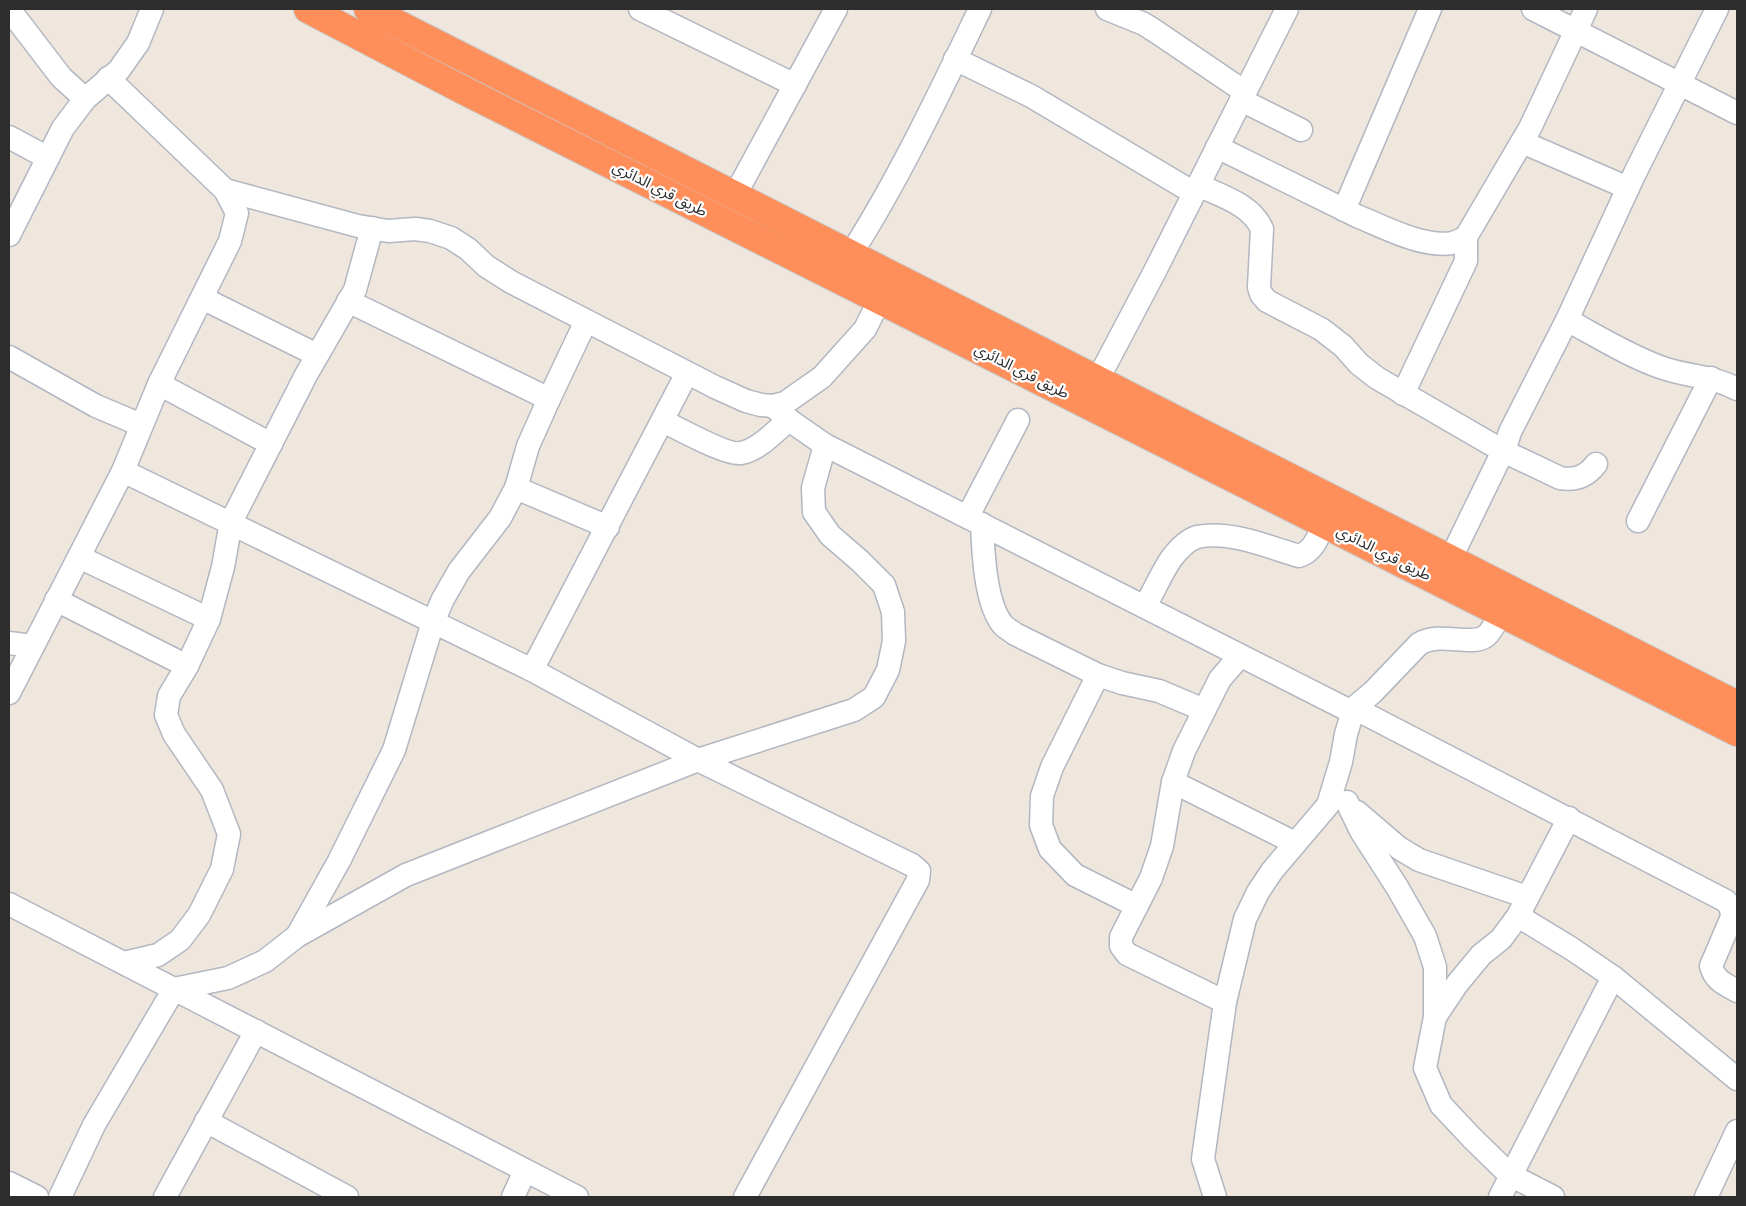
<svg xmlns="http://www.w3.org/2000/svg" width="1746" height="1206" font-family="Ubuntu,'Noto Sans Arabic',sans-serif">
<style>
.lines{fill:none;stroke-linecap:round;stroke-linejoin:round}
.minor-casing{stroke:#b2b7c1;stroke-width:25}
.highway-casing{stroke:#c8c8c8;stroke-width:30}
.minor{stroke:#fff;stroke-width:22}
.highway{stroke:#ff8f5a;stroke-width:28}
.labels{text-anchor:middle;stroke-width:4.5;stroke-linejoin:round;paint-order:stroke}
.street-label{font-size:15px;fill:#2d2d2d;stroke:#fff}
</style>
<rect width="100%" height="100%" fill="#efe6de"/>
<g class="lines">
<defs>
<g id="minor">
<path d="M9,9L61,77L85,99"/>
<path d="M640,9L795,85"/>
<path d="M1107,9L1144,24L1158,33L1245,92"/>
<path d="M1533,9L1737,113"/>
<path d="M955,59L1031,96L1194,193"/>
<path d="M1241,100L1301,130"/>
<path d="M9,137L48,158"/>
<path d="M1522,142L1628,188"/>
<path d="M1217,147L1357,216C1384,227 1423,248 1452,243C1457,242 1462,239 1466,237L1530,128L1586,9"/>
<path d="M1198,185C1221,196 1251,204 1262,229L1259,287L1261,294L1267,301L1321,329L1343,346L1359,364L1377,378L1503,451L1560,478C1576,481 1587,476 1596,464"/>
<path d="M225,190L358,226L388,231L415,229L430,231L451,238L468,249L486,266L511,282L715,387L746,401L761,405L773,406L785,403L822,377L865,329L880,299"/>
<path d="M735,195L836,9"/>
<path d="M1344,210L1430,9"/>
<path d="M9,235L63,128L85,99L119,70L138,43L152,9"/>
<path d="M851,254C900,177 940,92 980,9"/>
<path d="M202,298L317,355"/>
<path d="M348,301L549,399"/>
<path d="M1567,320C1597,336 1627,355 1660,367C1687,377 1711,375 1737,389"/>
<path d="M9,357L96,406L141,425"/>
<path d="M1097,381L1155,271L1287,9"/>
<path d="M159,384L271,444"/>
<path d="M1403,394L1466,261V237"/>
<path d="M773,406L789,420L825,445L1352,712"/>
<path d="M663,421C677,428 728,456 741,453C759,450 775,431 789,420"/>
<path d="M123,471L532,670L698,760L912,865L919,871L918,880L745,1197"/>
<path d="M516,488L608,527"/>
<path d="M968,516L1018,420"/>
<path d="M1638,521L1711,378"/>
<path d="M982,524C983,550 985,604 1003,625C1006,628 1011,631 1015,634L1098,675L1122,683L1159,691L1204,710"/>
<path d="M79,557L209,619"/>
<path d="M1450,560L1506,445L1510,432L1567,320L1635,173L1717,9"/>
<path d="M56,600L187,666"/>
<path d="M1145,606C1154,591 1161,574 1171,559C1177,551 1187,540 1197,537C1230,530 1268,547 1299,556C1314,551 1318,537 1324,523"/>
<path d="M9,643L33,646"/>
<path d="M532,670L687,373"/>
<path d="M1098,675L1052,767L1042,796L1041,825L1050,849L1075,875L1137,906"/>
<path d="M9,693L123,471L159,384L230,241L237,213L225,190L108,78"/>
<path d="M1354,708L1726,901L1731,908L1732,917L1711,966C1715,981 1725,984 1737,991"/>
<path d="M1173,782L1295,843"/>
<path d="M1347,802L1361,831L1397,887L1425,936L1435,967V1017L1425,1068L1441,1105L1472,1138L1510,1175L1553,1197"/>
<path d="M1357,812L1399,848L1419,860L1527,897"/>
<path d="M9,904L577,1197"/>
<path d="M1518,916L1572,949L1613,977L1737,1079"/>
<path d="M297,936L339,861L394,750L433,622L443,599L459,571L500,518L516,488L528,446L549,399L586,321"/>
<path d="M124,963L158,955L180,940L199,915L222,869L229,834L212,790L174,734L166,715L169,696L187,666L209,619L223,567L231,522L306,375L355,290L372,228"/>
<path d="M1225,1002L1127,954L1121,946V937L1151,878L1162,846L1173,782L1184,751L1220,679L1240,656"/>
<path d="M1435,1017L1457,984L1481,955L1501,939L1518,916L1569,818"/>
<path d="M206,1121L347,1197"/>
<path d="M9,1183L37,1197"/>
<path d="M60,1197L94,1125L174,989L228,978L265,961L297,936L406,875L698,760L854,710L874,697L888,670L894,641L893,612L884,585L860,561L830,535L814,512L813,488L825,445"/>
<path d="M165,1197L256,1031"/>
<path d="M513,1197L525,1171"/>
<path d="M1215,1197L1203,1159L1225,1002L1245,919L1258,892L1272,871L1328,805L1341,762L1346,734L1354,708L1373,692L1419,644C1439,631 1472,647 1486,636C1492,631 1497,620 1501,613"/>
<path d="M1500,1197L1613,977"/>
<path d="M1706,1197L1737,1131"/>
</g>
<g id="highway">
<path d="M308,9L463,90L1737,732"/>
<path d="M368,9L1737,705"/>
</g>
</defs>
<use href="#minor" class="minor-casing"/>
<use href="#highway" class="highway-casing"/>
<use href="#minor" class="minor"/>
<use href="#highway" class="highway"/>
</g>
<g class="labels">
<g class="street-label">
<text transform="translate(660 189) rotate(27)" y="5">طريق قري الدائري</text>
<text transform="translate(1022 371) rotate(27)" y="5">طريق قري الدائري</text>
<text transform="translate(1384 553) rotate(27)" y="5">طريق قري الدائري</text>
</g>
</g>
<rect width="1746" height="1206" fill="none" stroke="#2d2d2d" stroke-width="20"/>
</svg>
